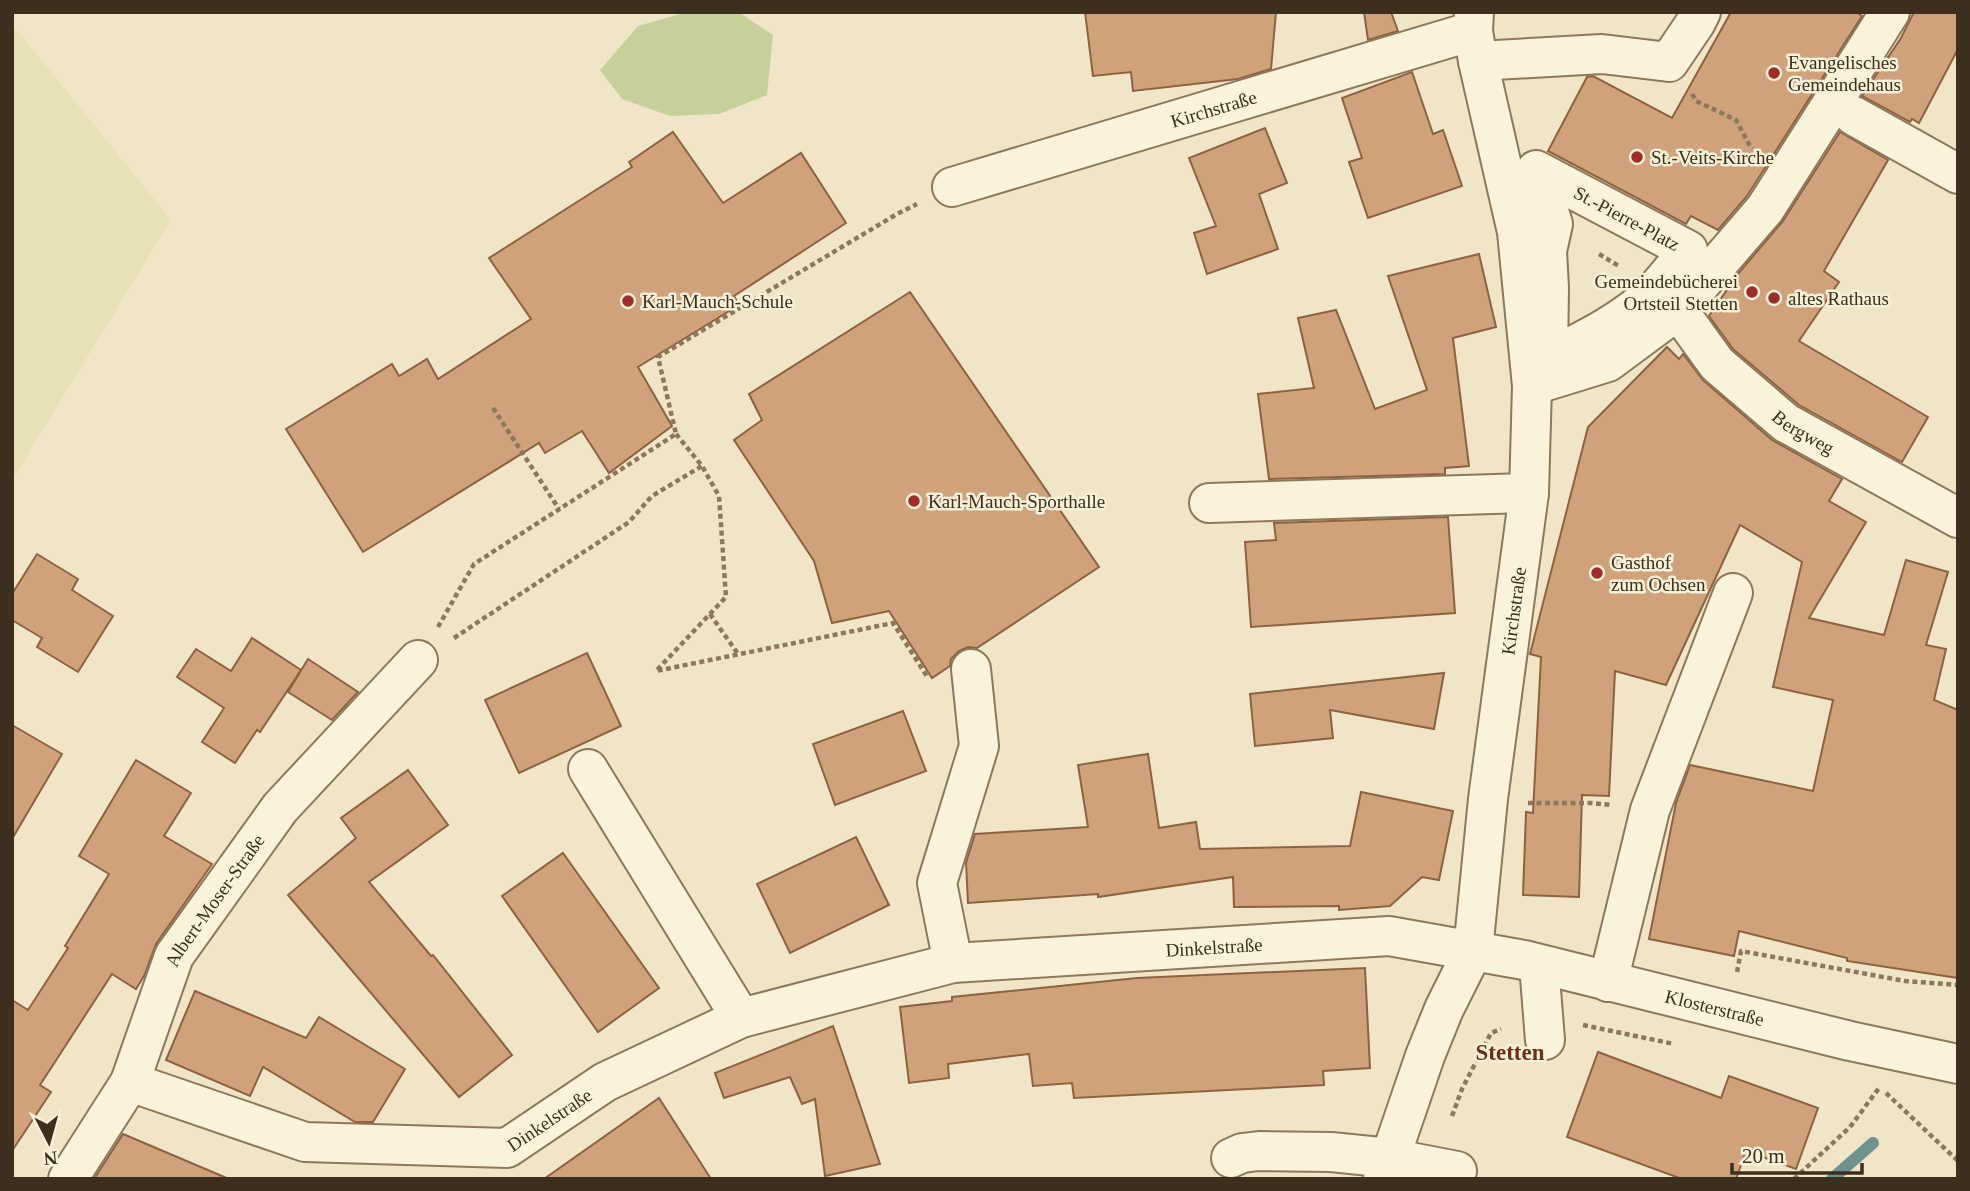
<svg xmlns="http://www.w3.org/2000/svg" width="1970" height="1191" font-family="Georgia,serif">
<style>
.farmland{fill:#e7e1b3}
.green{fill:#c7d099}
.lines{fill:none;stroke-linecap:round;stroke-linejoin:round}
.stream{stroke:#6e938c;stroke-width:12}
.building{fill:#d0a27b;stroke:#8e623f;stroke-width:2}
.minor-casing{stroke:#8d785b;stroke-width:42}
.path{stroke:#8d785b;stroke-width:4.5;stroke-dasharray:5 3.5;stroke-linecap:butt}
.minor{stroke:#faf2db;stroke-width:38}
.poi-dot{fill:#9f2c28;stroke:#f7efd7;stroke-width:2.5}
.labels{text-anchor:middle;stroke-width:5;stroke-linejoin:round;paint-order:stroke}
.poi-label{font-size:19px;fill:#3d2f1f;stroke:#f7efd7;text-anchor:start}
.street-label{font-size:19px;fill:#3d2f1f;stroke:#f7efd7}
.quarter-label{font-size:23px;font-weight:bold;fill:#6b311d;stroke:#f7efd7}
</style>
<rect width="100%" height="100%" fill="#f0e6c7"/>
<path class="farmland" d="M12,24L171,220L12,480Z"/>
<path class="green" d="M687,12H738L773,35L767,95L719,114L670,116L622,99L600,70L638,26Z"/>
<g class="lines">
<path class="stream" d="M1832,1179L1873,1143"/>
</g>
<g class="building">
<path d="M1085,12H1276L1271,69L1238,79L1133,91L1131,72L1093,76Z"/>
<path d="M1364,12H1391L1398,31L1368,40Z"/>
<path d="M1731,12H1856L1862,16L1747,196L1718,230L1691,216L1686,224L1548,151L1587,77L1593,76L1672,118Z"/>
<path d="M1914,12H1958V49L1919,123L1912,119L1910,122L1862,96L1901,38Z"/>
<path d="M1412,72L1433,134L1443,130L1462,186L1368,218L1349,162L1362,158L1342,98Z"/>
<path d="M1265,128L1287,183L1259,194L1278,249L1207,274L1194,233L1216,226L1189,158Z"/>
<path d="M673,132L723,203L801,153L846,223L734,296L739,305L638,367L672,426L609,473L582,431L545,453L539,443L363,552L286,429L392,364L399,376L427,359L438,379L531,319L489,258L632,167L629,162Z"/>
<path d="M1840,132L1888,160L1824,271L1839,282L1799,341L1928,417L1902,462L1799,405L1733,349L1709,316L1737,275L1783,221Z"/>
<path d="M1479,254L1496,327L1453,338L1469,466L1445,468V474L1269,479L1258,394L1314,388L1298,318L1336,310L1375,409L1427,390L1388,276Z"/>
<path d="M910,292L1099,567L977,648L968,647L959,651L951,659L950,666L932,678L889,611L832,623L814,561L734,440L762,420L749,394Z"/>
<path d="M1667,347L1679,359L1683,354L1703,380L1772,440L1842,479L1829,501L1866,522L1809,618L1884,635L1906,560L1948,572L1926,645L1946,649L1934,700L1958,710V978L1847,961V958L1739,931L1734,956L1649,939L1676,803L1690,765L1813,791L1833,700L1773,687L1802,562L1740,525L1666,685L1615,671L1609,796L1582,795L1579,897L1523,895L1526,812L1533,813L1541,657L1530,654L1588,427Z"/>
<path d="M1448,517L1455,613L1251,627L1245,542L1276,540L1274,523Z"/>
<path d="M37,554L78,579L72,590L113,616L78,672L37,647L42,638L12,620V594Z"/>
<path d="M252,638L301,670L260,732L257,730L235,763L202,742L224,708L177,677L196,649L231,671Z"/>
<path d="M587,653L621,726L519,773L485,700Z"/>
<path d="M308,659L358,692L332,720L288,692Z"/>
<path d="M1444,673L1434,729L1330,710L1333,738L1255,746L1250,694Z"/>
<path d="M903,711L926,771L835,805L813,744Z"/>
<path d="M12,725L62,754L12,839Z"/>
<path d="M1148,754L1159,828L1196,822L1200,849L1350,846L1361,792L1453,811L1439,880L1422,877L1390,906L1339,910V906L1234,907L1233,877L1098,897V894L968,903L966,863L975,834L1088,827L1078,765Z"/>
<path d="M136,760L191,793L164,836L212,864L156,944L144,976L136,989L112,974L40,1085L51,1092L12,1151V1000L28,1010L68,948L65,946L109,874L79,856Z"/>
<path d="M408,770L448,825L369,882L431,956L433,955L512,1055L459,1097L288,895L356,838L341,818Z"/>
<path d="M856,837L889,905L790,953L757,884Z"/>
<path d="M563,853L659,988L598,1032L502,896Z"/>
<path d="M1365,968L1370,1068L1323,1071L1324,1085L1074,1098L1072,1083L1033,1086L1029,1054L948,1064L949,1078L909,1083L900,1007L952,1001V997L1137,978Z"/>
<path d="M195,991L306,1038L319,1017L405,1069L373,1122H355L263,1067L250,1096L166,1060Z"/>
<path d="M833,1026L880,1164L825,1176L815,1099L802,1104L790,1077L724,1098L715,1073Z"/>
<path d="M1598,1052L1721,1098L1729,1076L1818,1108L1796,1169L1746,1151L1736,1179H1682L1567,1137Z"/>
<path d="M659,1098L711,1179H544Z"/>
<path d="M123,1134L229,1179H94Z"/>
</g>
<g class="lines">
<defs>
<g id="minor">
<path d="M1478,61L1602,54L1669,62L1696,22L1701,12"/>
<path d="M1854,116L1958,174"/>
<path d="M1536,170L1688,250C1678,263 1668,276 1657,288C1630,318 1584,341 1548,358L1549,288L1547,251L1553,224Z"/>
<path id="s1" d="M952,187L1473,31"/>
<path id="s2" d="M1678,310L1717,364L1786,423L1958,518"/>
<path d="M1540,383L1608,362L1678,310L1765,209L1890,12"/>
<path d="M1209,503L1529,493"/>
<path d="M588,769L741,1018"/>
<path d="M953,963L937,883L979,746L971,669"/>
<path d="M1539,965L1545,1040"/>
<path d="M1608,982L1650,810L1733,593"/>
<path id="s3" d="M130,1082L305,1142L507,1148L605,1082L741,1018L953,963L1389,936L1524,960L1850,1041L1958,1064"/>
<path d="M1231,1158L1242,1153L1259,1151L1331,1152L1390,1158L1457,1171"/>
<path id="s4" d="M68,1179L130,1082L174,956L280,808L418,660"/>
<path id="s5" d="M1383,1179L1425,1056L1444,1009L1473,951L1488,799L1529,493L1532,386L1517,232L1478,61L1473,31L1474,12"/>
</g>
</defs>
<use href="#minor" class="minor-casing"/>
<g class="path">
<path d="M1692,94L1696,101L1736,120L1750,146L1753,148"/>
<path d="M1599,254L1619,266"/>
<path d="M493,408L559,509"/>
<path d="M676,434L702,466L719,496L726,597L656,671L893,623L928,678"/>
<path d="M710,614L738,654"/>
<path d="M438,627L474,564L676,434L658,357L897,214L917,204"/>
<path d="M454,638L629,522L652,496L702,466"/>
<path d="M1528,803H1591L1611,805"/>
<path d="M1737,972L1741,951L1905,981L1958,985"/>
<path d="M1583,1025L1674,1044"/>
<path d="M1886,1093L1958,1161"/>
<path d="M1452,1116L1462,1089L1491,1033L1501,1029"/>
<path d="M1794,1179L1850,1127L1879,1088"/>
</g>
<use href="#minor" class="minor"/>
</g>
<g class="poi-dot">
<circle cx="1774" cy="73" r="7"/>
<circle cx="1637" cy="157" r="7"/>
<circle cx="1752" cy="292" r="7"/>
<circle cx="1774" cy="298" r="7"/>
<circle cx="628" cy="301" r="7"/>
<circle cx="914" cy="501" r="7"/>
<circle cx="1597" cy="573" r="7"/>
</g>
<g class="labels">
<g class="poi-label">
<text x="1788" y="69">Evangelisches<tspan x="1788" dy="22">Gemeindehaus</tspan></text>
<text x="1651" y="164">St.-Veits-Kirche</text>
<text x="1738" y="288" text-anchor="end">Gemeindebücherei<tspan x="1738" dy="22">Ortsteil Stetten</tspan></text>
<text x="1788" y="305">altes Rathaus</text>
<text x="642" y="308">Karl-Mauch-Schule</text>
<text x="928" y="508">Karl-Mauch-Sporthalle</text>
<text x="1611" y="569">Gasthof<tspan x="1611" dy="22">zum Ochsen</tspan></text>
</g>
<g class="street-label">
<text dy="7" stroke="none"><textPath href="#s1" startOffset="273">Kirchstraße</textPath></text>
<text transform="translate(1627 218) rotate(28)" y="7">St.-Pierre-Platz</text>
<text dy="7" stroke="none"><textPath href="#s2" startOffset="177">Bergweg</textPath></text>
<text dy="7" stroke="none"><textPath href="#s5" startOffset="588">Kirchstraße</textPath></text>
<text dy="7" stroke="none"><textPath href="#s4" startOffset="317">Albert-Moser-Straße</textPath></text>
<text dy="7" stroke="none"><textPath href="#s3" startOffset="1136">Dinkelstraße</textPath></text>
<text dy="7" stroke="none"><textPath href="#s3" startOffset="1645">Klosterstraße</textPath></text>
<text dy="7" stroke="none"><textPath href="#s3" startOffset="438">Dinkelstraße</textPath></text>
</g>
<g class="quarter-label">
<text x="1510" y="1060">Stetten</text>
</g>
</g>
<rect width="1970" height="1191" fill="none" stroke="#3d2f1f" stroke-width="28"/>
<g transform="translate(49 1142) rotate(174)" stroke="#f7efd7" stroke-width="5" paint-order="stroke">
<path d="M0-5L12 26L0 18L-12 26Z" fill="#3d2f1f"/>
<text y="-10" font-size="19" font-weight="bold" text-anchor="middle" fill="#3d2f1f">N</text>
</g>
<path d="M1732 1163v10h130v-10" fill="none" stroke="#3d2f1f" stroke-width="3.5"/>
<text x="1742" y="1163" font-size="21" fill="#3d2f1f" stroke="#f7efd7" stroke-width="5" paint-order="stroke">20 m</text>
</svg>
